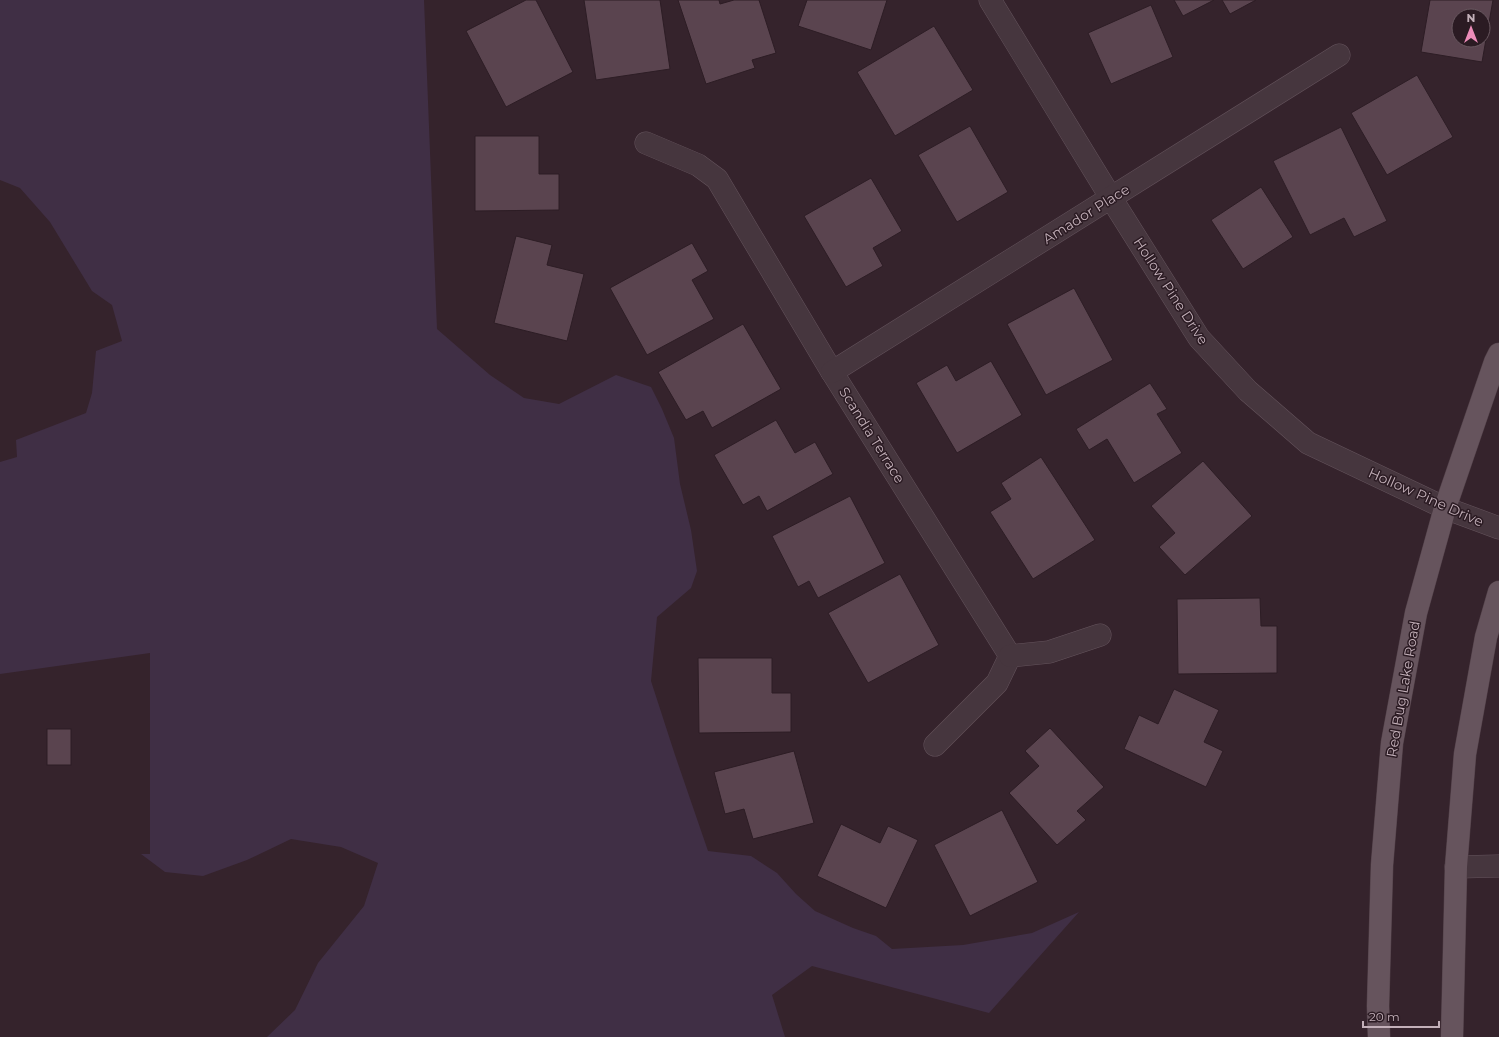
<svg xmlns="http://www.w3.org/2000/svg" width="1499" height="1037" font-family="Montserrat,sans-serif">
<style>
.green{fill:#402f45}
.building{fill:#5a444f;stroke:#2d1d25;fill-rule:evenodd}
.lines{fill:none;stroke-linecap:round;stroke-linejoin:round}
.minor-casing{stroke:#64535c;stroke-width:23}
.major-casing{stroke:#503f47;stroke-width:23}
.minor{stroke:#46363e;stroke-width:22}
.major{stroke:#66545d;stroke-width:22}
.labels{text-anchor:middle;stroke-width:3;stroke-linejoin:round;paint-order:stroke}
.street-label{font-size:14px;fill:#c3b0b9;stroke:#2b1b23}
</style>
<rect width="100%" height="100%" fill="#35232c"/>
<path class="green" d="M0,0H424L437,329L490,375L524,398L559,404L616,375L651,387L662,409L674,438L680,484L691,530L697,571L691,588L657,617L651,681L675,755L708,851L751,856L777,873L796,894L815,911L853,928L876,936L892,949L963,945L1032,933L1079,912L989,1013L812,966L772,995L785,1037H267L295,1010L318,963L364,906L378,863L341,847L291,839L247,860L203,876L165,872L141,854H150V653L0,674V462L17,457L16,440L86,413L92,393L96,351L122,341L112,305L92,291L50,222L20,188L0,180Z"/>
<g class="building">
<path d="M526,0H536L573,72L506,107L466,31Z"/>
<path d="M584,0H660L670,69L596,80Z"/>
<path d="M678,0H719L720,4L734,0H759L776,53L752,60L755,68L706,84Z"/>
<path d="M807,0H887L871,50L798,26Z"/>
<path d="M1174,0H1214L1183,16Z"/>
<path d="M1222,0H1256L1230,14Z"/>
<path d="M1430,0H1493L1482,62L1421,52ZM1459,16H1483V40H1459Z"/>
<path d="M1151,5L1173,57L1111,84L1088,33Z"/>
<path d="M934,26L973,90L895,136L857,72Z"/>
<path d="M1417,75L1453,137L1387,175L1351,113Z"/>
<path d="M970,126L1008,192L957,222L918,155Z"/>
<path d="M1341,127L1387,221L1354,237L1344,218L1310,235L1273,161Z"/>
<path d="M475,136H539V174H559V210L475,211Z"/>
<path d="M871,178L902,231L873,248L883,266L846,287L804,216Z"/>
<path d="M1261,187L1293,237L1243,269L1211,220Z"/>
<path d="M516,236L552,245L547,265L584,274L567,341L494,323Z"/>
<path d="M692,243L708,271L692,280L714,319L647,355L610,288Z"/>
<path d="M1074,288L1113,360L1046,395L1007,324Z"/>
<path d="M743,324L781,389L712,428L703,411L686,420L658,372Z"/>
<path d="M991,361L1022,415L957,453L916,383L947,365L956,381Z"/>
<path d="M1150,383L1167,409L1157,414L1182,453L1134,483L1107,439L1089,450L1076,429Z"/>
<path d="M776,420L795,453L815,442L833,474L767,511L759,496L743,505L714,455Z"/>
<path d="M1041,457L1095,540L1033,579L990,512L1011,499L1001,483Z"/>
<path d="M1203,461L1252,516L1185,575L1159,547L1175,533L1151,506Z"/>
<path d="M850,496L885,563L818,598L809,581L798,587L772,536Z"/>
<path d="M900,574L939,645L868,683L828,613Z"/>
<path d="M1260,598L1261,626H1277V673L1178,674L1177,599Z"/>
<path d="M698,658H772V693H791V732L699,733Z"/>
<path d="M1174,689L1219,710L1204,742L1223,751L1206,787L1124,749L1139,715L1158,724Z"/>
<path d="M1050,728L1104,787L1077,811L1086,820L1057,845L1009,793L1039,766L1025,751Z"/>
<rect x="47" y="729" width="24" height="36"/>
<path d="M794,751L814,823L753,839L744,809L725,814L714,772Z"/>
<path d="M1002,810L1038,882L970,916L934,845Z"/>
<path d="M841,824L880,843L888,826L918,840L886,908L817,876Z"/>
</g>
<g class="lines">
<defs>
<g id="minor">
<path d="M990,0L1111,198L1199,338L1248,391L1308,443L1445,508L1499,528"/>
<path d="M646,143L698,165L717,179L832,372L1010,656L997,683L935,745"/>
<path d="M832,372L1339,55"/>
<path d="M1010,656L1049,652L1100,635"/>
<path d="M1456,867L1499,866"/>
</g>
<g id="major">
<path d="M1379,1037L1378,1006L1382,865L1392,743L1416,613L1445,508L1495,362L1499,354"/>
<path d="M1452,1037L1456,867L1465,754L1486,637L1499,592"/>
</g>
</defs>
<use href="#minor" class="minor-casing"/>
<use href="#major" class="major-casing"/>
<use href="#minor" class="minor"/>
<use href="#major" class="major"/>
</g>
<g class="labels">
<g class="street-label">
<text transform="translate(1086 214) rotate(-32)" y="5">Amador Place</text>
<text transform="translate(1171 291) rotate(57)" y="5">Hollow Pine Drive</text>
<text transform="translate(872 435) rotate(58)" y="5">Scandia Terrace</text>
<text transform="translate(1426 497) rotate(24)" y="5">Hollow Pine Drive</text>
<text transform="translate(1403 689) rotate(-80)" y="5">Red Bug Lake Road</text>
</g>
</g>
<g transform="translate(1471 28)"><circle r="19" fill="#2b1b23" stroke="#68575f"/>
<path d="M0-3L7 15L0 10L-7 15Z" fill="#ec8cb9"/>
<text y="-6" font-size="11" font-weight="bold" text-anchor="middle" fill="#c3b0b9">N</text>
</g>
<path d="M1363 1021v6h76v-6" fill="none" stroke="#c3b0b9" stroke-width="2"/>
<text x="1369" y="1021" font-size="12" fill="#c3b0b9" stroke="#2b1b23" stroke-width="3" paint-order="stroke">20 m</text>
</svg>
